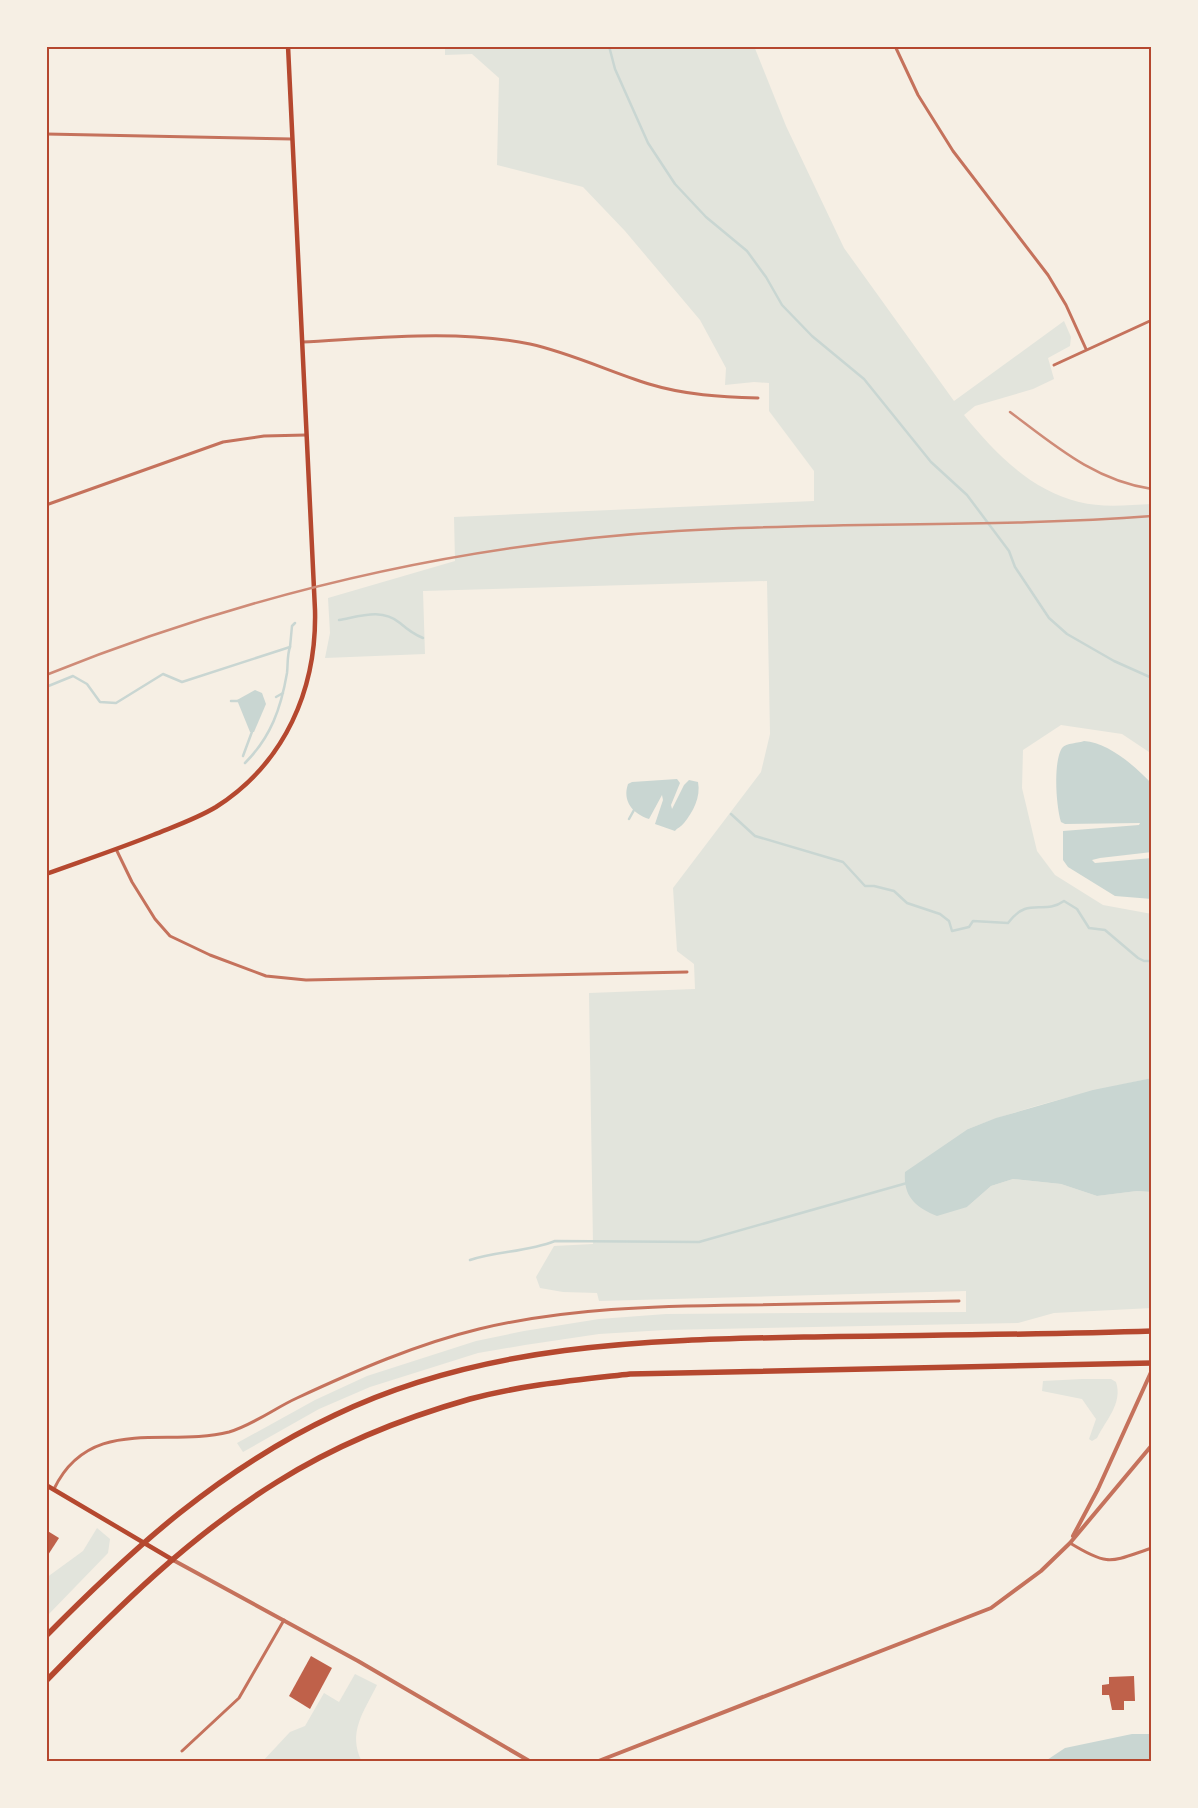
<svg xmlns="http://www.w3.org/2000/svg" width="1198" height="1808" font-family="Mulish,sans-serif">
<style>
.green{fill:#e2e4dc}
.water{fill:#c9d6d2}
.lines{fill:none;stroke-linecap:round;stroke-linejoin:round}
.stream{stroke:#c9d6d2;stroke-width:2.5}
.building{fill:#bf614a}
.minor{stroke:#c5725c;stroke-width:3}
.tertiary{stroke:#c5725c;stroke-width:4}
.secondary{stroke:#b5482f;stroke-width:4.5}
.trunk{stroke:#b5482f;stroke-width:5.5}
.rail{stroke:#cf8b77;stroke-width:2.5}
.neatline{fill:none;stroke:#b5482f;stroke-width:2}
</style>
<rect width="100%" height="100%" fill="#f6efe4"/>
<g class="green">
<path d="M445,46H754L786,126L844,248L954,401L1064,321L1071,337L1070,346L1048,358L1054,379L1033,389L975,406L964,415C994,452 1030,490 1079,502C1102,508 1128,505 1152,504V754L1122,734L1061,725L1023,750L1022,788L1037,851L1055,875L1103,905L1152,914V1078C1090,1091 1027,1106 968,1129L967,1207L991,1186L1013,1179L1061,1184L1097,1196L1137,1191L1152,1192V1308L1054,1313L1018,1323L665,1330L599,1334L525,1345L478,1353L370,1387L319,1409L243,1452L237,1443L315,1400L367,1376L476,1341L524,1331L599,1319L666,1314L966,1312V1291L599,1301L597,1293L563,1292L540,1288L536,1277L554,1246L593,1244L589,993L695,989L694,964L677,951L673,888L761,772L770,734L767,581L423,591L425,654L325,658L330,633L328,598L455,561L454,517L814,501V471L769,411V383L754,382L725,385L726,368L700,320L625,231L583,187L497,165L499,78L472,54L445,55Z"/>
<path d="M1082,1379H1111L1116,1382C1123,1403 1106,1420 1097,1438L1092,1441L1089,1439L1096,1419L1082,1399L1042,1391L1043,1381Z"/>
<path d="M97,1528L110,1539L108,1553L46,1617V1578L83,1551Z"/>
<path d="M355,1674L377,1685C364,1712 347,1732 362,1762H262L290,1732L305,1726L324,1693L339,1702Z"/>
</g>
<g class="water">
<path d="M255,690L262,693L266,704L254,732H250L237,700Z"/>
<path d="M1084,741C1108,742 1136,767 1152,784V852L1100,858L1092,860L1095,863L1152,858V899L1115,896L1068,867L1063,860V831L1139,825L1140,823L1065,824L1061,822C1056,806 1053,762 1062,748C1066,743 1079,743 1084,741Z"/>
<path d="M677,779L680,783L671,805L672,809L684,785L689,780L698,782C701,797 693,812 684,823C681,827 677,828 675,831L655,824L663,800L662,795L649,819C633,814 622,801 628,784L632,782Z"/>
<path d="M1152,1078V1192L1137,1191L1097,1196L1061,1184L1013,1179L991,1186L967,1207L937,1216C916,1207 903,1197 905,1172L968,1129L996,1118L1093,1090Z"/>
<path d="M1132,1734H1152V1762H1044L1065,1748Z"/>
</g>
<g class="lines">
<g class="stream">
<path d="M609,46L615,69L648,143L675,184L706,217L747,251L766,277L782,305L812,336L864,379L931,462L967,495L1009,551L1015,567L1049,618L1067,634L1114,661L1152,678"/>
<path d="M339,620C361,616 382,608 400,623C408,630 413,634 423,638"/>
<path d="M46,687L73,676L87,684L100,702L116,703L163,674L182,682L290,647L292,626L295,623"/>
<path d="M276,697L283,693"/>
<path d="M231,701H240"/>
<path d="M243,756L253,729"/>
<path d="M245,763C271,737 281,708 287,673C288,665 287,655 290,647"/>
<path d="M731,814L755,836L843,862L865,886H874L894,891L907,903L940,914L949,921L952,931L969,927L973,921L1008,923C1029,895 1043,916 1064,901L1077,909L1089,928L1105,930L1138,958L1144,961H1152"/>
<path d="M629,819L634,810"/>
<path d="M470,1260C497,1251 527,1252 555,1241L699,1242L907,1183"/>
</g>
</g>
<g class="building">
<path d="M46,1530L59,1538L48,1555L46,1554Z"/>
<path d="M311,1656L332,1668L310,1709L289,1696Z"/>
<path d="M1134,1676L1135,1701H1124V1710H1112L1109,1695H1102V1685L1109,1684V1677Z"/>
</g>
<g class="lines">
<g class="minor">
<path d="M895,46L918,95L953,151L1048,275L1066,305L1086,349"/>
<path d="M46,134L292,139"/>
<path d="M302,342C378,338 455,329 530,344C571,353 610,372 649,384C685,395 721,397 758,398"/>
<path d="M1054,365L1152,320"/>
<path d="M46,505L223,442L264,436L306,435"/>
<path d="M116,849L132,882L155,919L170,936L210,955L266,976L306,980L687,972"/>
<path d="M54,1489C90,1414 167,1448 229,1432C253,1425 275,1408 297,1398C355,1371 417,1344 479,1329C566,1308 656,1306 745,1305C816,1304 887,1303 959,1301"/>
<path d="M1070,1543C1109,1567 1110,1562 1152,1548"/>
<path d="M182,1751L239,1698L284,1620"/>
</g>
<g class="tertiary">
<path d="M1073,1536L1098,1489L1152,1370"/>
<path d="M173,1560L358,1661L531,1762"/>
<path d="M596,1762L991,1608L1041,1571L1070,1543L1152,1445"/>
</g>
<g class="secondary">
<path d="M46,874C82,861 118,849 153,835C175,826 196,819 216,807C285,763 317,689 315,610L288,46"/>
<path d="M46,1485L173,1560"/>
</g>
<g class="trunk">
<path d="M46,1636C134,1547 220,1469 335,1415C482,1344 644,1340 804,1337C920,1335 1036,1335 1152,1331"/>
<path d="M46,1681C117,1608 190,1536 277,1482C336,1445 403,1418 470,1399C522,1385 577,1380 630,1374L1152,1363"/>
</g>
<g class="rail">
<path d="M1010,412C1054,445 1095,481 1152,489"/>
<path d="M46,675C247,594 461,544 677,531C835,521 994,528 1152,516"/>
</g>
</g>
<rect width="1198" height="1808" fill="none" stroke="#f6efe4" stroke-width="95"/>
<rect x="48" y="48" width="1102" height="1712" class="neatline"/>
</svg>
